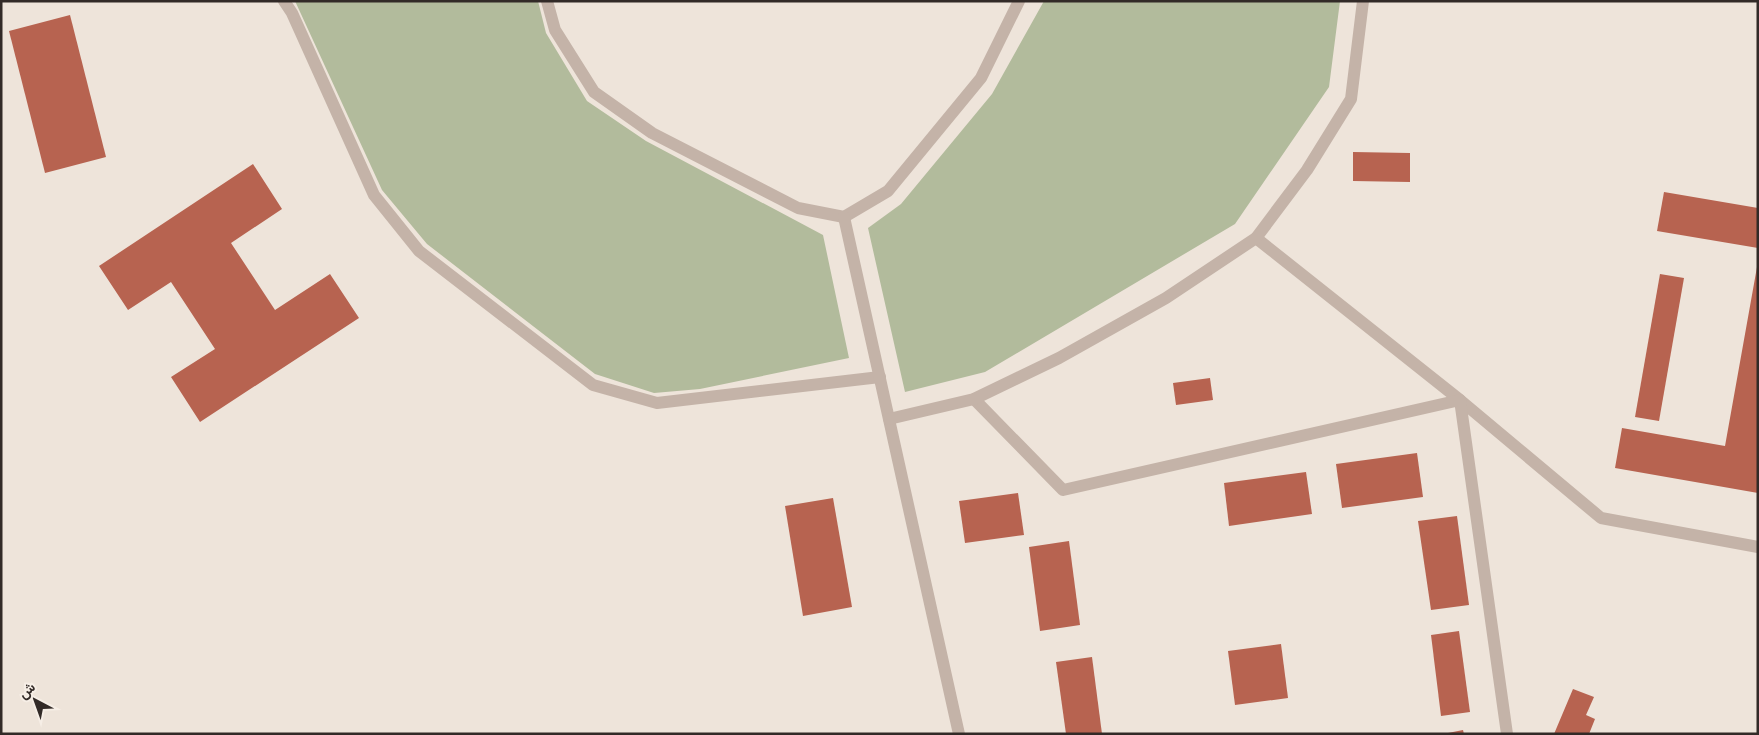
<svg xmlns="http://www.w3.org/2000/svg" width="1759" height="735" font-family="Signika,Vazirmatn,sans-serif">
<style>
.green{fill:#b2bb9c}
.building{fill:#b76350}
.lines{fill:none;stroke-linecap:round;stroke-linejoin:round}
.street{stroke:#c4b3a8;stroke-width:12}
</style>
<rect width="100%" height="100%" fill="#eee4da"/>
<g class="green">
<path d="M295,1H538L546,33L587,101L646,141L823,235L849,358L700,389L654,393L595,374L427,244L382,190Z"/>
<path d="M1044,1H1340L1329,87L1235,224L985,372L905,392L868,228L901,204L992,94Z"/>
</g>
<g class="building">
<path d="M70,15L106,157L45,173L9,31Z"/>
<path d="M1353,152L1410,153V182L1353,181Z"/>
<path d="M253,164L282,209L231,243L275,310L330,274L359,318L200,422L171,377L215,349L171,282L128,310L99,266Z"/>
<path d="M1664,192L1758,208V248L1657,231Z"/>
<path d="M1757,267L1758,493L1615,468L1622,428L1725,446Z"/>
<path d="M1660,274L1684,278L1659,421L1635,417Z"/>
<path d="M1210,378L1213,400L1176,405L1173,383Z"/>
<path d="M1417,453L1423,497L1342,508L1336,464Z"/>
<path d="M1306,472L1312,514L1229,526L1224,483Z"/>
<path d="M1018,493L1024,535L965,543L959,501Z"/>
<path d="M833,498L852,607L803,616L785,506Z"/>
<path d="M1457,516L1469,605L1431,610L1418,521Z"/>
<path d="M1069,541L1080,625L1040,631L1029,547Z"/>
<path d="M1459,631L1470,712L1441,716L1431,635Z"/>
<path d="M1281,644L1288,698L1235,705L1228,651Z"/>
<path d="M1092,657L1102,734H1066L1056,662Z"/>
<path d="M1573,689L1594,697L1586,715L1595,719L1589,734H1554Z"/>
<path d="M1463,730L1464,734H1448V733Z"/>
</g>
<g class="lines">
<g class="street">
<path d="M284,1L292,13L374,195L419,251L593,385L657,403L880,377"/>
<path d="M547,1L555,30L594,92L652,133L798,208L844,217L888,191L981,78L1019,1"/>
<path d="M844,217L959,734"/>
<path d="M1256,238L1460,400L1601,518L1758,547"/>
<path d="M974,399L1063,490L1460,400L1507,734"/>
<path d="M889,419L974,399L1059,358L1166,298L1256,238L1307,170L1351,99L1363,1"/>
</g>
</g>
<rect width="1759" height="735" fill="none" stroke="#322a27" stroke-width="5"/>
<g transform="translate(35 700) rotate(319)" stroke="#f6eee6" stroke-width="4" paint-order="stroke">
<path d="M0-4L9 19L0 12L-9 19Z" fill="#322a27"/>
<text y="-8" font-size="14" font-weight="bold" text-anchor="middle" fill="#322a27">ش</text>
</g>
</svg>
